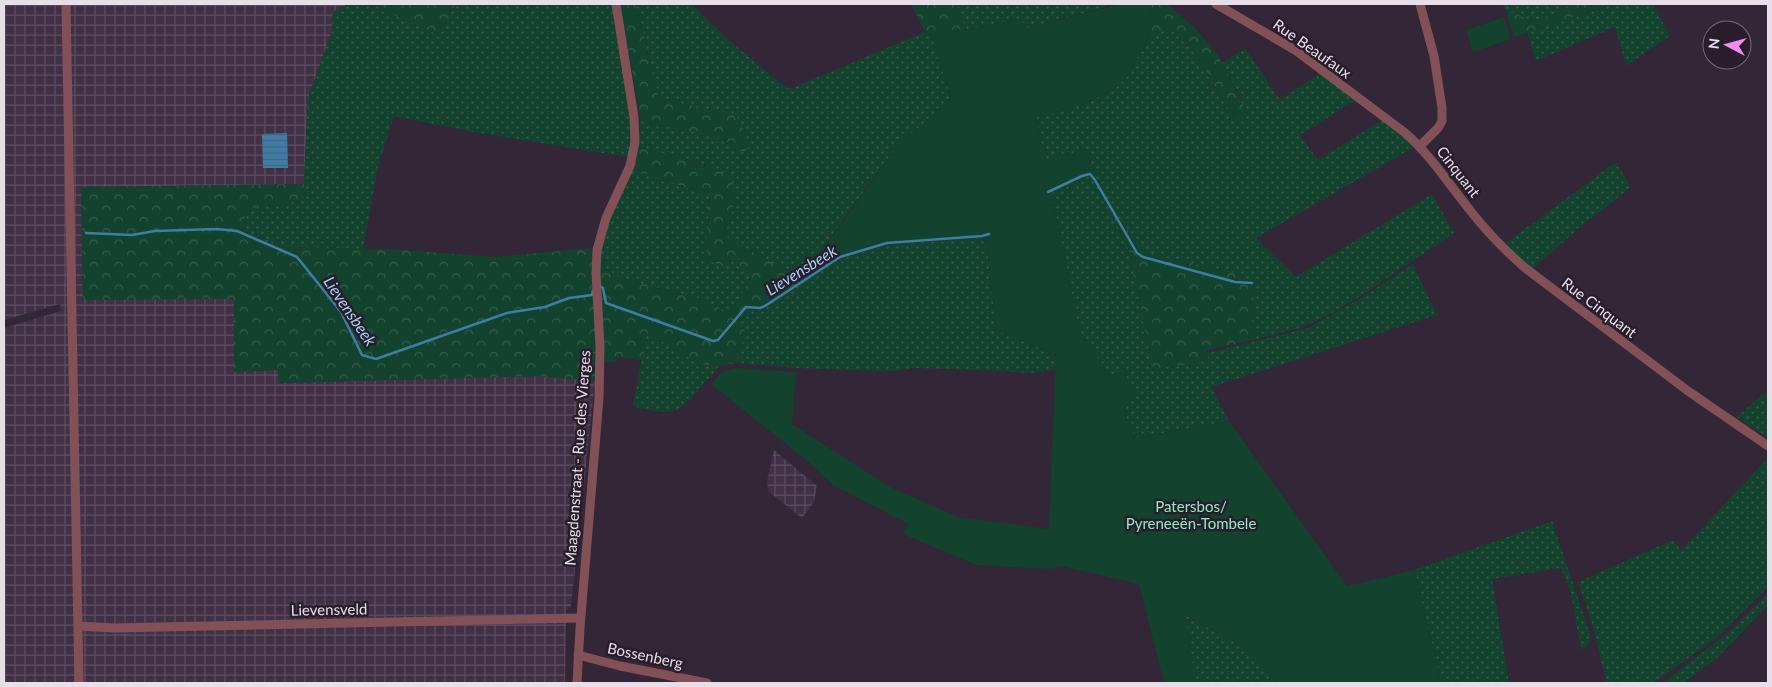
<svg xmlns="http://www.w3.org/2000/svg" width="1772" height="687" font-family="Lato,sans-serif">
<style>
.industrial{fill:url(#industrial-grid)}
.grass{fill:url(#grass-dots)}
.forest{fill:url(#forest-crowns)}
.green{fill:#13422e}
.water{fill:url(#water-rules)}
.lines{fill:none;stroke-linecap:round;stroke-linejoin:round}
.stream{stroke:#417ca4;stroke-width:2.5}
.street{stroke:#825157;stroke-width:9}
.labels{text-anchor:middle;stroke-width:5;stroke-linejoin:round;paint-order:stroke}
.street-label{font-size:15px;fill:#e7dee9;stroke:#291d2c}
.park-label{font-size:15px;fill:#8aedbd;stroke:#291d2c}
.water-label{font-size:16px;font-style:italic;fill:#a3d3f6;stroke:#291d2c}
</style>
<defs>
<pattern id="industrial-grid" width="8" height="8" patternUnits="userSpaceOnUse" patternTransform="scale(1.25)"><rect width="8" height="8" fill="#423146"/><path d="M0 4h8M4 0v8" fill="none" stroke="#5d4e61"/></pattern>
<pattern id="grass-dots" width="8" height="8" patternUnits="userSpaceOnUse" patternTransform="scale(1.25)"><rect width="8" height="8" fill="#13422e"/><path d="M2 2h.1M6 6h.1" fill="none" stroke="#355d4c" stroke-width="1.8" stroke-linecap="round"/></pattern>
<pattern id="forest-crowns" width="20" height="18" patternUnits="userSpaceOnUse" patternTransform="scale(1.25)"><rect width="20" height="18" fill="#13422e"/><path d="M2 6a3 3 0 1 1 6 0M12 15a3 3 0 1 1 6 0" fill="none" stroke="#355d4c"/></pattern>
<pattern id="water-rules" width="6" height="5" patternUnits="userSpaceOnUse" patternTransform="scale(1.25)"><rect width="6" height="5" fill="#417ca4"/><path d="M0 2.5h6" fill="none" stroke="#43657e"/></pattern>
</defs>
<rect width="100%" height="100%" fill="#332637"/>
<g class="industrial">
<path d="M4,4H348L333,12L332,31L308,98L304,184L81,187L83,300L234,298V372L278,370L279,383L539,376L595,381L571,606L566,610L565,683H4V328L61,311L60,304L4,320Z"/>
<path d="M774,450L817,486L814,502L802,518L768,491L767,481Z"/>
</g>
<g class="grass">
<path d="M348,4H380L378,8L437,34L457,4H613L630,111L631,129L628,157L479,133L394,116L378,167L363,249L288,247L243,232L246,208L282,204L303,199L308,98L332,31L333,12Z"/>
<path d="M636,4H691L733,44L787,88H792L925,32L930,31L952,101L899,143L812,263L795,273L777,266L725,236L734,199L704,164L639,147L640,115L649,123L706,134L726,141L739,151L745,152L736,115L659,99Z"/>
<path d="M957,4H1106V7L1028,28L1019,19L965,30Z"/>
<path d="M1504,4H1575L1547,18L1533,21L1506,10L1503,8Z"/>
<path d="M1598,4H1653L1670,36L1626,66L1615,27L1536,61L1527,32L1600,9Z"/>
<path d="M1165,27C1200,44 1211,91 1236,118L1241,98L1222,63L1245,48L1280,100L1320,73L1356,100L1300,135L1318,160L1384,119L1418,145L1256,238L1296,277L1432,194L1454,233L1359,297L1327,316L1300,328L1254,340L1253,281L1141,252L1115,210L1111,213L1129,250L1153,369L1207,361V353L1308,328L1359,299L1413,264L1437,315L1211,387L1229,421L1135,438L1124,412L1134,392L1124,372L1110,376L1080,332L1051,193L1095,173L1086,150L1045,159L1036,117L1081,105L1112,91L1127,77L1148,40Z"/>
<path d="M1616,162L1631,187L1578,229L1532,269L1503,245Z"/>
<path d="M633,169L710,196L706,260C726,260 737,258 750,276L748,284L730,313L698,298L619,278L605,267L602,258L599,257L608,221Z"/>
<path d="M986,237L996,330L1056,355L1055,370L1030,373L1002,371L915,368L895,371H874L796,368L739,363C737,353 738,348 744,340L737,323L746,308L761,312L777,298L842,258L888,245Z"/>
<path d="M646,333L709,366L720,364C716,372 708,378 702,386C679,416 669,416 633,406Z"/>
<path d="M1768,390V438L1737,417Z"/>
<path d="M1768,458V587L1717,637L1654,683H1607L1592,623L1578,582L1673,540L1681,550Z"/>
<path d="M1552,521L1591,637L1587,646L1581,650L1571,593L1561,568L1492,579L1509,683H1441L1414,570Z"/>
<path d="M1768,593V605L1716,659L1684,683H1663L1729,632Z"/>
<path d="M1185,615L1251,652L1276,683H1195Z"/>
</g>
<g class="forest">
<path d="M380,4H457L437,34L378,8Z"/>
<path d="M620,4H636L659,99L736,115L746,135L749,146L745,152L738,151L726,141L706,134L649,123L640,115Z"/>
<path d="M911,4H957L965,30L925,32Z"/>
<path d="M1152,4H1167L1192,25L1218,55L1247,113L1244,119L1236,118C1212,91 1200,44 1165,27L1148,40Z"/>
<path d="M1575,4H1598L1601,8L1514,37L1506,10L1533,21L1547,18Z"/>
<path d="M639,147C657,152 726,166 732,182C738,198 729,221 725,236L777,266L795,273L812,263L833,236L842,258L777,298L760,312L746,308L737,323L745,331L746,334C742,345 736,350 739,363C730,363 718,367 708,365C691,363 665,341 646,333L642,360L617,357L616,362H605L599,257L602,258L605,267L619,278L698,298L730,313L748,284L750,276C743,266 737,262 726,260L723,266L706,260L710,196L633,169Z"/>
<path d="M304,184L303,199L282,204L246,209L243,232L288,247L389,249L494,257L591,248L597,301L595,381L539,376L279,383L278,370L234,372V299L83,300L81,187Z"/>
<path d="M1115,209L1141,252L1234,273L1253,281L1254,340L1207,350L1208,361L1153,369L1129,250L1111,213Z"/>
</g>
<g class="green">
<path d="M1120,4H1152L1148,40L1127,77L1111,91L1081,105L1036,118L1045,159L1086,150L1095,173L1051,193L1080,332L1110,376L1124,371L1134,392L1124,412L1135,438L1229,421L1347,586L1414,570L1441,683H1276L1251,652L1186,615L1195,683H1164L1139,584L1061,566L1050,569L976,565L903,534L908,524L833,485L811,464L711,384L723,372L736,368L796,372L792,424L890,487L958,517L1049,529L1056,355L996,330L986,237L888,245L842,258L833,236L899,143L952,101L930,31L965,30L1019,19L1028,28Z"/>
<path d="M1504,17L1511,39L1473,52L1466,30Z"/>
</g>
<path class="water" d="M287,133L288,168H263L262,134Z"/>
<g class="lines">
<g class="stream">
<path d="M1048,192L1082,176L1090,174L1095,180L1137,253L1143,257L1235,282L1252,283"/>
<path d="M86,233L132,235L155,231L217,229L237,231L297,257L341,312L362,355L376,359L507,313L545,307L569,298L592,295L593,290"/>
<path d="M600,286L603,288L606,303L713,341L718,340L746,307L760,308L765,306L840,257L887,243L982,236L989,234"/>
</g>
<g class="street">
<path d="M66,4L79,683"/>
<path d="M1216,4L1295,50L1404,132C1431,155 1450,186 1473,214C1488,233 1506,251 1524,267L1688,391L1768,446"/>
<path d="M1420,146L1438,128L1442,121V108L1434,56L1420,4"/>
<path d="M78,626L114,628L580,618"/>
<path d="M578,655L620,666L707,683"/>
<path d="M577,683L580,628L599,398L600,347L596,273L597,250L606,218L630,166L635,142L634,117L616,4"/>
</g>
</g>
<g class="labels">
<g class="street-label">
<text transform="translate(1312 49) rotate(35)" y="5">Rue Beaufaux</text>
<text transform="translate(1458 172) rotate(52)" y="5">Cinquant</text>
<text transform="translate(1599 308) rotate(37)" y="5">Rue Cinquant</text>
<text transform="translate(578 458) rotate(-86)" y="5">Maagdenstraat - Rue des Vierges</text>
<text transform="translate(329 610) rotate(-1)" y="5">Lievensveld</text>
<text transform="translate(645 656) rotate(12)" y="5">Bossenberg</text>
</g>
<g class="park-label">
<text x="1191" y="512">Patersbos/<tspan x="1191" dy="17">Pyreneeën-Tombele</tspan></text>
</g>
<g class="water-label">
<text transform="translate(801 270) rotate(-32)" y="6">Lievensbeek</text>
<text transform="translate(350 311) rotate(56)" y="6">Lievensbeek</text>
</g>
</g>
<rect width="1772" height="687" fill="none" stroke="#e7dee9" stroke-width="10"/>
<g transform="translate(1727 45) rotate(276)"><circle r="24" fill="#291d2c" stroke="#756a78"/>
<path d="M0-4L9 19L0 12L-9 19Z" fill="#f38af2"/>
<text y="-8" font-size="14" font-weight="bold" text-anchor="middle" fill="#e7dee9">N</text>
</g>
</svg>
